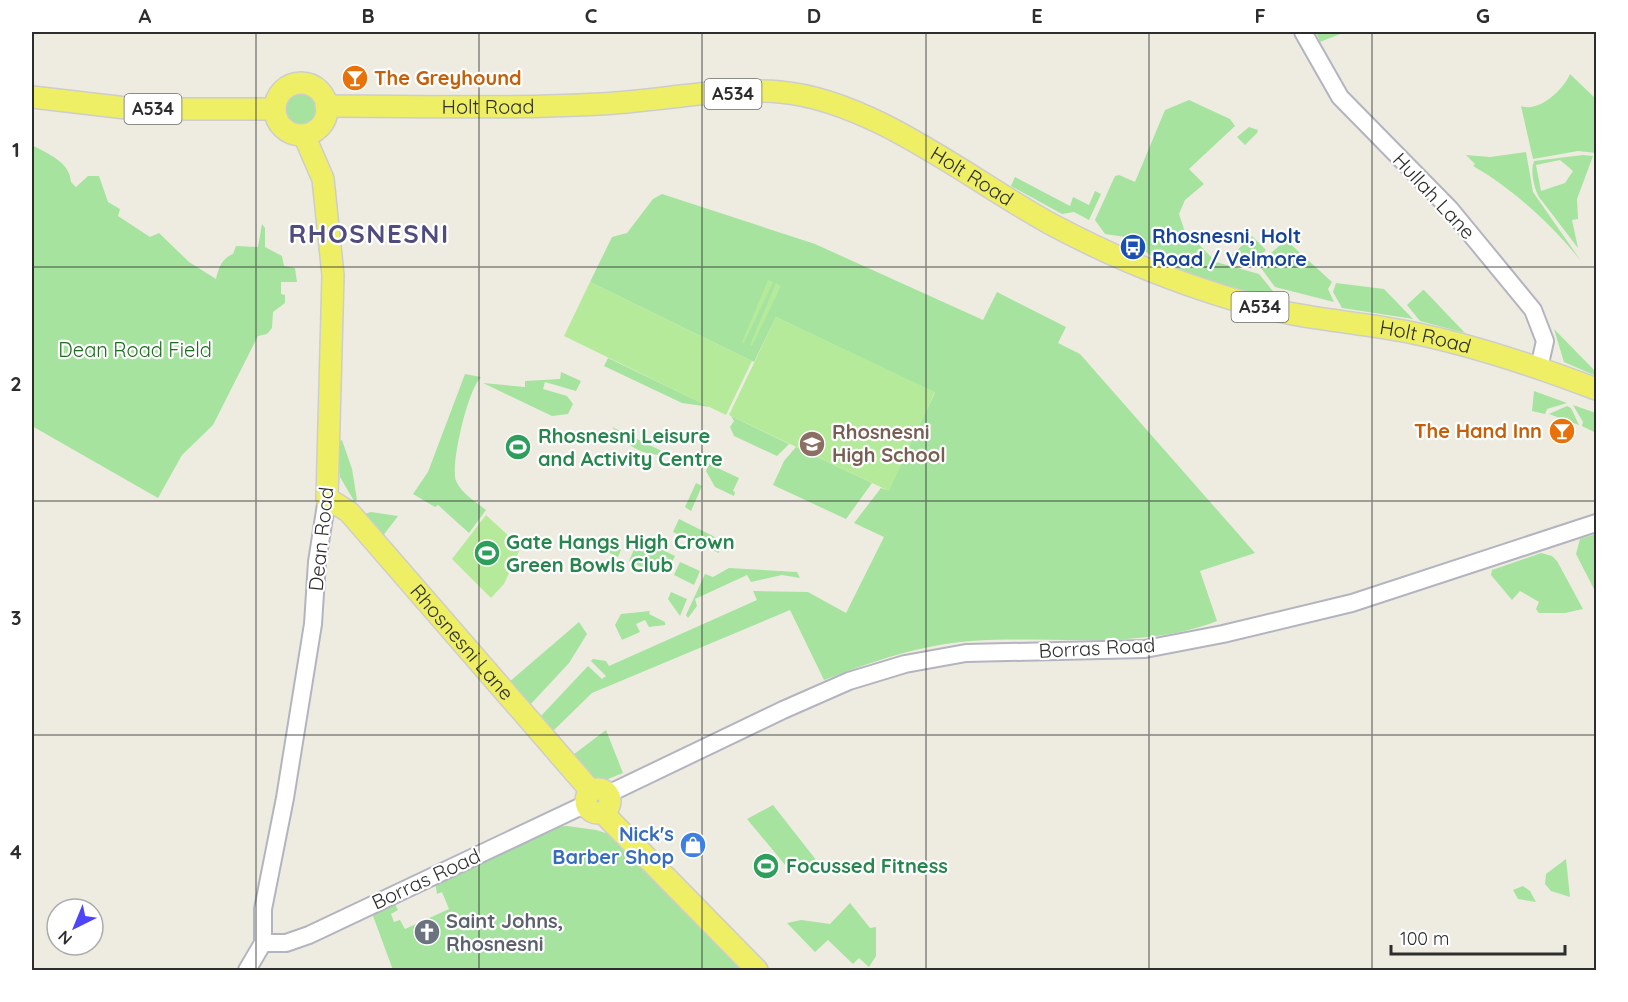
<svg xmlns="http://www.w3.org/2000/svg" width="1628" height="1002" font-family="Quicksand,sans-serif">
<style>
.green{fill:#a5e39e;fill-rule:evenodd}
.pitch{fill:#b5ea9b}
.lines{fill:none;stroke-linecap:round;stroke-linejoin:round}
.minor-casing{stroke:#b4b4c0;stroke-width:20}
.major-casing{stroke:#cdcdcd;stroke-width:24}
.minor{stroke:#fff;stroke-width:16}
.major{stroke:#eeef65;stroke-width:21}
.grid{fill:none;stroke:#2d2d2d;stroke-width:1.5;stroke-opacity:0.55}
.labels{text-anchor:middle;stroke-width:4.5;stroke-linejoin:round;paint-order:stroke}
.shield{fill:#fff;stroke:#6c6c6c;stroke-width:1.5}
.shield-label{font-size:18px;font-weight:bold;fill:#2d2d2d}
.food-label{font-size:20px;font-weight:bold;fill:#c56008;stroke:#fff;text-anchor:start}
.street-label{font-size:20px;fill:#2d2d2d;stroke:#fff}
.transit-label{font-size:20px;font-weight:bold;fill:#164399;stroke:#fff;text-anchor:start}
.park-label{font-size:20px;fill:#1c6c1f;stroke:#fff}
.education-label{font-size:20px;font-weight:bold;fill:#785e54;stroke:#fff;text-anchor:start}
.leisure-label{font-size:20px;font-weight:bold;fill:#27864d;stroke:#fff;text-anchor:start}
.shop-label{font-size:20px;font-weight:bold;fill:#366cbe;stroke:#fff;text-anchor:end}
.worship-label{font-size:20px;font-weight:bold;fill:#5b616d;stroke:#fff;text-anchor:start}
.district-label{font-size:26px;font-weight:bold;letter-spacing:1.5px;fill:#504d7e;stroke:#fff}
.neatline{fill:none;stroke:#2d2d2d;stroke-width:2}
.grid-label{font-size:20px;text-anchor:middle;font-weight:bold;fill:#2d2d2d}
</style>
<rect width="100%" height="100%" fill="#eeece1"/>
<g class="green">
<path d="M1316,32H1345L1320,42Z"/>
<path d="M1570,74L1596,99V153L1578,151L1533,159L1521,106C1539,113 1564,89 1570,74Z"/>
<circle cx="301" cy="109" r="16"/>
<path d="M1189,100L1230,119L1235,126L1189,169L1204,184L1185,200L1179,214L1184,229L1216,262L1259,274L1276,295L1245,291L1193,275L1159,261L1125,237L1105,234L1095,220L1115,176L1119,175L1135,182L1165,110Z"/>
<path d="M1249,127L1258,130L1257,133L1245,145L1237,137Z"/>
<path d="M32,145C48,154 70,162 71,182L76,187L88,176H99L108,202L120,209L118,216L150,237L159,233L189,262L216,279C218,269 222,258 233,254L236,246L258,247L262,224L265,228V247L282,256L284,266L295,268L297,282H281V294L285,295V303L273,312L272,328L267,334L258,336L213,425L182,455L158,498L32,426Z"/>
<path d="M1526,152L1533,192L1581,261C1552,225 1512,188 1473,166L1475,164L1466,155L1490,157Z"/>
<path d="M1583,155L1593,156L1577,199L1578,219L1572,220L1578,248L1539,197C1534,188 1530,171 1534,161ZM1560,160L1573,171L1565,183L1541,191L1536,165Z"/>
<path d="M1015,177L1070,206L1073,197L1089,205L1095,191L1101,194L1089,220L1074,212L1062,214L1011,186Z"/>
<path d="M662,194L815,244L983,320L997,292L1066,327L1058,343L1080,354L1255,553L1200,571L1217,621C1140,651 1051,635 971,641C915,646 875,661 824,680L790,610L592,693L553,731L540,717L588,666L602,679L606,676L591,661L593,659L606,661L609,666L757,600L753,591L808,592L846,613L884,537L854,523L881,488L887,490L935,393L776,317L754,362L590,282L612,237L627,233L653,199Z"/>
<path d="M1252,236L1266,250L1255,261L1241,265L1230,257Z"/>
<path d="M1286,240L1332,282L1328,289L1334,302L1275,287L1258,264Z"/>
<path d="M1336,283L1384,289L1413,319L1342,308L1333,292Z"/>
<path d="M1423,290H1424L1465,333L1420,321L1407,305Z"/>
<path d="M1554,329L1596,372V376L1564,362Z"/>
<path d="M608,358L710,407L682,403L604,366Z"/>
<path d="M561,372L581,381L576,391L545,382L543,389L567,396L573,404L568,414L552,416L483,383L525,387V381L560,379Z"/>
<path d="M465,374L481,377C468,389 450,465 456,481C461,493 476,502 486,510L469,533L438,505L435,507L413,494L428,472Z"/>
<path d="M1534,391L1567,403L1547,409L1545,414L1532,411Z"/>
<path d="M1573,405L1596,413V433L1582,426L1583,422Z"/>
<path d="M1567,406L1571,408L1579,425L1549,414Z"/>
<path d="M731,416L789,444L777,456L734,436L730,427L734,421Z"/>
<path d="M612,427L670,455C642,456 629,448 612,427Z"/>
<path d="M342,440L352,469L357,500L354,501L340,477L337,442Z"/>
<path d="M796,447L872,483L846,519L773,485L784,461Z"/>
<path d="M709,464L739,478L733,491L735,492L734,496L715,487L706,471Z"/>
<path d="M696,483L702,486L691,511L685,507Z"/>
<path d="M371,512L398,516L382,537L364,514Z"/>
<path d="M679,519L719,539V553L673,532Z"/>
<path d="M1596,534V593L1576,554L1580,539Z"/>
<path d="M597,538L621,550L618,557L594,545Z"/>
<path d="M639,538L675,556L667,572L646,563L644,568L629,561Z"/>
<path d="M1541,553L1552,556L1557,561L1583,609L1565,613H1539L1536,609L1539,602L1520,591L1512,600L1491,575L1492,570Z"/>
<path d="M680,562L700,571L694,585L674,575Z"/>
<path d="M729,568L797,572L800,578L782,575L751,582L747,575L695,599L697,606L688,618L686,615L705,574L713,577Z"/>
<path d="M671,592L687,599L680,616L668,599Z"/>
<path d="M650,611L649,614L665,622V625L649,627L645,620L636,624L640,632L622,640L615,625L621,614Z"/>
<path d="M579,622L587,634L569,663L529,706L508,683Z"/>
<path d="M606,730L623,773L608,779L592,778L573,755Z"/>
<path d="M773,805L820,865C810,865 798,863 791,872L747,819Z"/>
<path d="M567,826L596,830L619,837L748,970H393L373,916L378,907L387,908L395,904L398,910L391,914L394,922L400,920L405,929L449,909L442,892L437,894L435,881L550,827Z"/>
<path d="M1566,859L1570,897L1551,891L1545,884L1546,874Z"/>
<path d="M1523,886L1530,891L1536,902L1518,899L1513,890Z"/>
<path d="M850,903L870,928L876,927V956L869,967L859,958L853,964L828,940L815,952L787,923L801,920L830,924Z"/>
</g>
<g class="pitch">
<path d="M768,280L773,282L744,343L742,342Z"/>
<path d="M590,282L752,361L726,415L564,336Z"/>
<path d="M776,283L781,286L752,346L750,345Z"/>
<path d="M776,317L935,392L889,491L729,415Z"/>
<path d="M486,515L521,547L504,584L491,598L452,559Z"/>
</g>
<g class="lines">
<defs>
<g id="minor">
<path d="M1303,32L1340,97L1450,209L1533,310L1545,341L1539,368"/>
<path d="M608,794L783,710L849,681L905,664L966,653L1145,649L1223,634L1352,603L1596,523"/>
<path d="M263,943V909L285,798L313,624L317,562L327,498"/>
<path d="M263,943H286L309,935L586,804"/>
<path d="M247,970L263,943"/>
</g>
<g id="major">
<circle cx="301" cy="109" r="26"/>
<path d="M32,97L135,109H275"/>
<path id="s1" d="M326,106C417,106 509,109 600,104C659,101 721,87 780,92C873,100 969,179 1049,223C1112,257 1184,286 1253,305C1307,320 1364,322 1418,334C1479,347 1538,367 1596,389"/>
<path id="s2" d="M304,135L323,179L333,275L327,498L349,512L591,791"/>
<circle cx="598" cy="801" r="12"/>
<path d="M603,813L757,970"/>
</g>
</defs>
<use href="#minor" class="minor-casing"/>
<use href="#major" class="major-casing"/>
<use href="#minor" class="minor"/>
<use href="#major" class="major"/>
</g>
<path class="grid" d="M256,32V970M479,32V970M702,32V970M926,32V970M1149,32V970M1372,32V970M32,267H1596M32,501H1596M32,735H1596"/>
<defs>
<symbol id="bar-disc" viewBox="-11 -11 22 22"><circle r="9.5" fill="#e8710a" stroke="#fff"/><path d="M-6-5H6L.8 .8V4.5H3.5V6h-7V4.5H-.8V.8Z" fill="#fff"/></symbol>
<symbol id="bus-disc" viewBox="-11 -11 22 22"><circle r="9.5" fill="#1a4fb4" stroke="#fff"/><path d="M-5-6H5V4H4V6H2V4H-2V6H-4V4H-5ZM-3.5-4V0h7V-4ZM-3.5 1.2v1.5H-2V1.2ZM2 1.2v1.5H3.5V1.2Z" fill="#fff"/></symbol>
<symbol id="school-disc" viewBox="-11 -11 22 22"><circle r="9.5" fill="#8d6e63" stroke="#fff"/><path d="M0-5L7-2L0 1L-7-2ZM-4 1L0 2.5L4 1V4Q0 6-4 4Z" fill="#fff"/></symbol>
<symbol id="stadium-disc" viewBox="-11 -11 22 22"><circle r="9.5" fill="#2e9e5b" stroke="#fff"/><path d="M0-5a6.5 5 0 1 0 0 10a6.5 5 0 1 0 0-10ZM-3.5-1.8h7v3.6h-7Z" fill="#fff"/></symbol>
<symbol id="shop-disc" viewBox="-11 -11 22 22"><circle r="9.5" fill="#3f7fe0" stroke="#fff"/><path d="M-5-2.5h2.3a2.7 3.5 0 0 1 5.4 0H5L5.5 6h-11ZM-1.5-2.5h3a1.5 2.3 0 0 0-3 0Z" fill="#fff"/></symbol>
<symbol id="church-disc" viewBox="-11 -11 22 22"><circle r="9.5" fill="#6b7280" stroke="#fff"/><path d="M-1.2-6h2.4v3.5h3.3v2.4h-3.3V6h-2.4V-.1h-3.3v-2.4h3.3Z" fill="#fff"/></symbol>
</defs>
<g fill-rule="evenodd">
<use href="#bar-disc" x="340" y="63" width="30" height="30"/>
<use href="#bus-disc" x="1118" y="232" width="30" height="30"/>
<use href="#bar-disc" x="1547" y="416" width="30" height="30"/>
<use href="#school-disc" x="797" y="429" width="30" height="30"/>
<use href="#stadium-disc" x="503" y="432" width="30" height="30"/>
<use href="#stadium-disc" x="472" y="538" width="30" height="30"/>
<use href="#shop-disc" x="678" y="830" width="30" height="30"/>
<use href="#stadium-disc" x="751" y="851" width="30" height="30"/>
<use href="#church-disc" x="412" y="917" width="30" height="30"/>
</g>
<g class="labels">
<g class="shield">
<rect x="704.5" y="79" width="57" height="30" rx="4.5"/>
<rect x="124.5" y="94" width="57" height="30" rx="4.5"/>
<rect x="1231.5" y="292" width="57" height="30" rx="4.5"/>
</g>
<g class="shield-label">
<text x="733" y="100">A534</text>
<text x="153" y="115">A534</text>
<text x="1260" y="313">A534</text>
</g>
<g class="food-label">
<text x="374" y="85">The Greyhound</text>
<text x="1542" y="438" text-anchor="end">The Hand Inn</text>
</g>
<g class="street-label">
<text dy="7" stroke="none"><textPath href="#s1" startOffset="162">Holt Road</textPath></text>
<text dy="7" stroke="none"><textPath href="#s1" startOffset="666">Holt Road</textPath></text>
<text transform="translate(1434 196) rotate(47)" y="7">Hullah Lane</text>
<text dy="7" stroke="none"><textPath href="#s1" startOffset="1152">Holt Road</textPath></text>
<text transform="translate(321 539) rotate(-84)" y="7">Dean Road</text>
<text dy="7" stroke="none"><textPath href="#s2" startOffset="566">Rhosnesni Lane</textPath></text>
<text transform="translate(1097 648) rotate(-3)" y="7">Borras Road</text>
<text transform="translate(426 879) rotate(-25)" y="7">Borras Road</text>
</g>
<g class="transit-label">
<text x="1152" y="243">Rhosnesni, Holt<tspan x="1152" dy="23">Road / Velmore</tspan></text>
</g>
<g class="park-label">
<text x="135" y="357">Dean Road Field</text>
</g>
<g class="education-label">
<text x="832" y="439">Rhosnesni<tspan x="832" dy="23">High School</tspan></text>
</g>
<g class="leisure-label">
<text x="538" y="443">Rhosnesni Leisure<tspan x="538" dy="23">and Activity Centre</tspan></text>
<text x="506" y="549">Gate Hangs High Crown<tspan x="506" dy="23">Green Bowls Club</tspan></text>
<text x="786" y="873">Focussed Fitness</text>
</g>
<g class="shop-label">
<text x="674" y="841">Nick's<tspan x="674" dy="23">Barber Shop</tspan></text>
</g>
<g class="worship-label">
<text x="446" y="928">Saint Johns,<tspan x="446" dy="23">Rhosnesni</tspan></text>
</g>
<g class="district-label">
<text x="369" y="243">RHOSNESNI</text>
</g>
</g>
<rect width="1628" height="1002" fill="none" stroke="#ffffff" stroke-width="66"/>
<g transform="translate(75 927) rotate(223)"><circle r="28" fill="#ffffff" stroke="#ababab" stroke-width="1.5"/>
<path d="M0-4.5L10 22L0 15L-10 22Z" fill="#4e44f8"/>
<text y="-9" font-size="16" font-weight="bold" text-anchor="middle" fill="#2d2d2d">N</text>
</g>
<path d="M1391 945v9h174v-9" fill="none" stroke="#2d2d2d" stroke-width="3"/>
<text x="1400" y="945" font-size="18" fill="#2d2d2d" stroke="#ffffff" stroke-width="4.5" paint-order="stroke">100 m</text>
<rect x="33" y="33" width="1562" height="936" class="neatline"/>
<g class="grid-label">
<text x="145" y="23">A</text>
<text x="368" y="23">B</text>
<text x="591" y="23">C</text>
<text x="814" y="23">D</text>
<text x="1037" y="23">E</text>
<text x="1260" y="23">F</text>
<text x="1483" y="23">G</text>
<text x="16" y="157">1</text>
<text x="16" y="391">2</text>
<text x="16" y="625">3</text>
<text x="16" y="859">4</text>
</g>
</svg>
